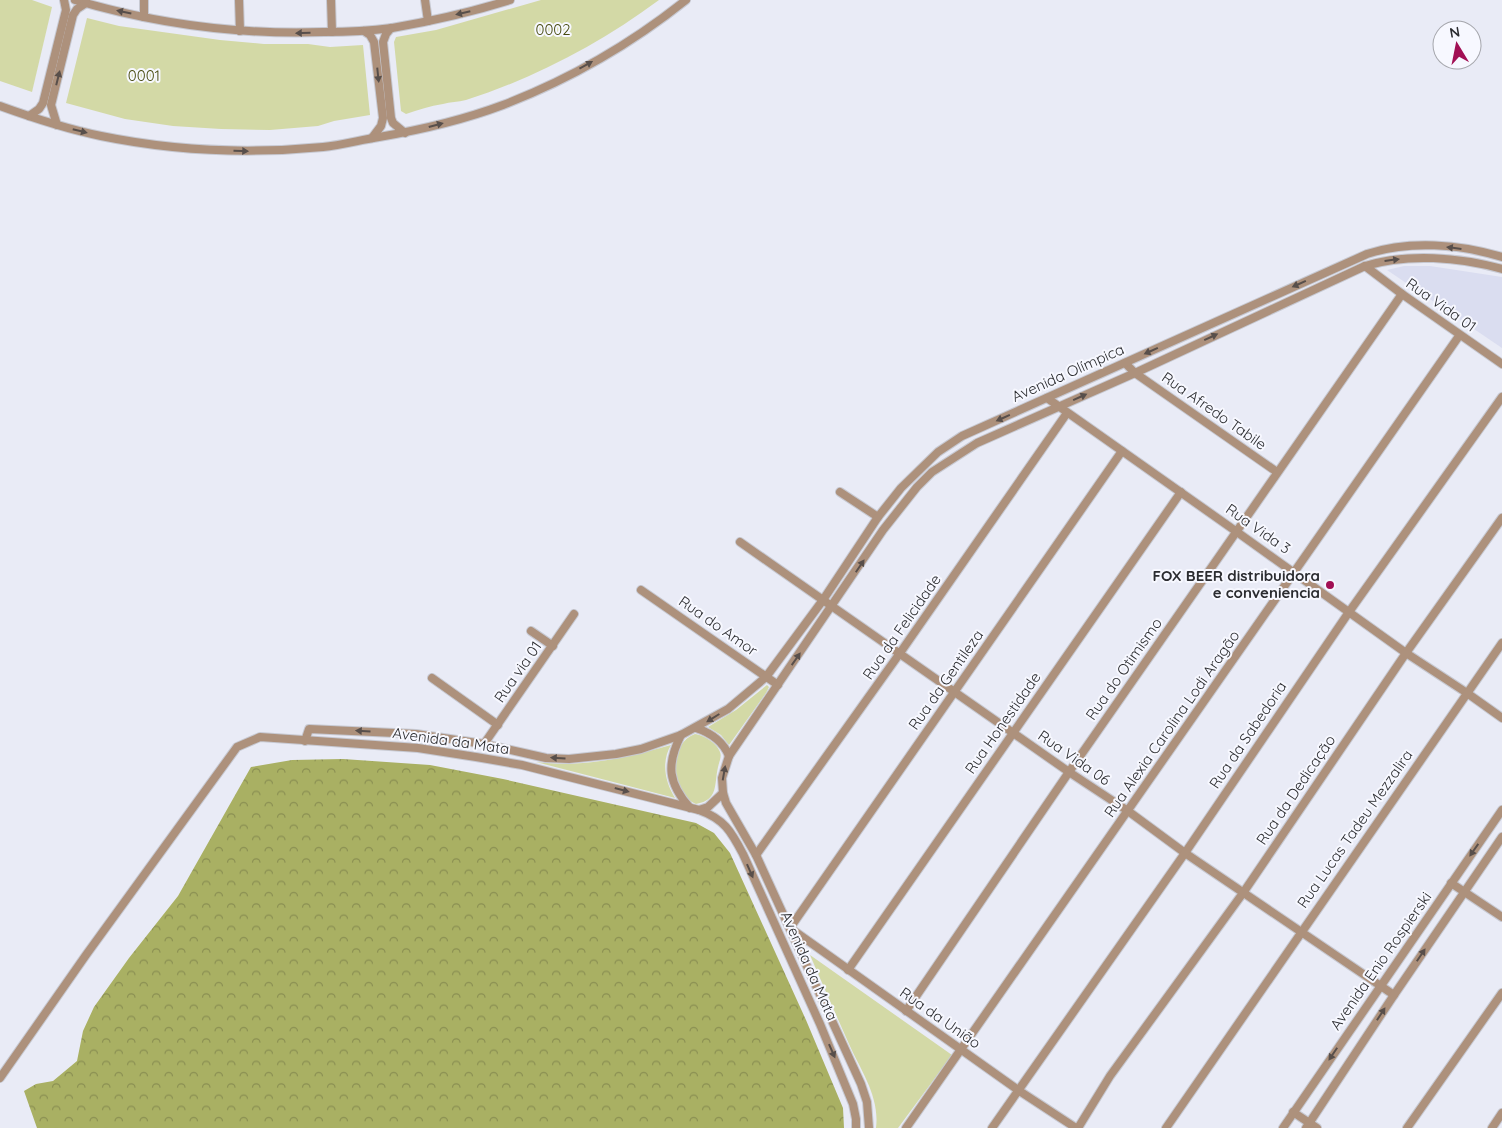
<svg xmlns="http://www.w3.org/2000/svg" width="1502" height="1128" font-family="Quicksand,sans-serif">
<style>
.built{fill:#daddf0}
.green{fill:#d3d9a6}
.forest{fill:url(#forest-crowns)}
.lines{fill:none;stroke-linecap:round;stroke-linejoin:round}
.minor-casing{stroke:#c7c9d2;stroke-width:10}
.minor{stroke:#ad917c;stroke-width:8}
.oneway{fill:#584f4b}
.poi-dot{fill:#a10f54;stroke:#f7f8ff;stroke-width:2}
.labels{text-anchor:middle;stroke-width:4;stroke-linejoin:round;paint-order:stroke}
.park-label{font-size:15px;fill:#474a0f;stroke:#f7f8ff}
.street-label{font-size:15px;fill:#2b2c30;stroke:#f7f8ff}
.poi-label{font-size:15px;font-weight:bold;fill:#2b2c30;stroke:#f7f8ff;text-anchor:end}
</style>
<defs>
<pattern id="forest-crowns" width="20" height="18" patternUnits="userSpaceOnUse" patternTransform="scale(1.25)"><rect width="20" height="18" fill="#a9b063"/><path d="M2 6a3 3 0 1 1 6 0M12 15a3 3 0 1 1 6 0" fill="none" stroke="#8a8f52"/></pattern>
</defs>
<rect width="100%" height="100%" fill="#e9ebf6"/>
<path class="built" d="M1404,266H1430L1502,277V348L1387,270Z"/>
<g class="green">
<path d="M0,0H32L52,7L32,92L0,81Z"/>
<path d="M541,0H659C601,43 535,78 466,100C458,102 450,102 443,104C430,106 418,110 406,114L401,111L394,42L396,37L436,30Z"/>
<path d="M87,18L119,26L220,40L264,44H308L330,47L363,45L370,115L334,121L318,126L270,130L221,129L173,126L125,119L66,103Z"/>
<path d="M767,685L769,687L766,693L729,745L721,735L708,727L736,710Z"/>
<path d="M695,734C703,735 717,743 720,752C722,757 719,762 718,767C714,784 719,800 696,804C670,794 668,743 695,734Z"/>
<path d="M671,745C661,762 665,782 675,798L536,762C583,768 626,758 671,745Z"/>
<path d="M810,955L952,1055L898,1128H876C880,1097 861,1071 849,1044C836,1015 823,985 810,955Z"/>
</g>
<path class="forest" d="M343,759L430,765L503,779L696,823L714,833L730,853L806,1020L843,1108L844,1128H37L24,1091L36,1084L53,1081L77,1061L83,1031L94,1007L129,958L178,896L251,767L292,760Z"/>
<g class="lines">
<defs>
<g id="minor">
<path d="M75,0C156,24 240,35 324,32C346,32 369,31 392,28C432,21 472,12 510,0"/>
<path d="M239,0L240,31"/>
<path d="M331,0L332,32"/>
<path d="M425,0L428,21"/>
<path d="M144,17V0"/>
<path d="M391,28L386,34L383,42L391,118L393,123L405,133"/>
<path d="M364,31L370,35L374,42L383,118L381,126L372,138"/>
<path d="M0,106C33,118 67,129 101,136C174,151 249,154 323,147C342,145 360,140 379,137C420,130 463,120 503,105C568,80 631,44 686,0"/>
<path d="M29,116L39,109L43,103L66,10L64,0"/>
<path d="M57,125L51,105L73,15L77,9L86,3"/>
<path d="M1365,266L1402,294L1502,364"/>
<path d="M1125,363L1135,373L1277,472"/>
<path d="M1047,398L1237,532L1406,653L1467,693L1502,718"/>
<path d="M840,492L878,517"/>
<path d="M740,542L1069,772L1128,811L1185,853L1394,995"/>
<path d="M641,590L778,685"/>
<path d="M531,631L553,646"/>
<path d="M432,678L498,725"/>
<path d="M696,728C711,733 723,741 729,756"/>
<path d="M681,735C666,765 668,783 690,808"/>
<path d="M305,741L309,729L416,734L484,744L546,758L569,759L616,754L641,749L681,735L728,709L766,677L823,600L878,517L901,488L938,452L962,436L1367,254C1409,240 1460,244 1502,257"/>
<path d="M484,744L574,614"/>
<path d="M699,810L708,807L723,793"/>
<path d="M756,855L900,653L1067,413"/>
<path d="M1451,883L1502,917"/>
<path d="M848,970L1181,492"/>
<path d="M906,1011L1069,772L1402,294"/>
<path d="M0,1078L86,955L237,747L260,737L418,748L476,757L522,765L699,810C724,819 731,831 743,854L820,1024L853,1104L856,1119V1128"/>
<path d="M1293,1112L1317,1128"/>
<path d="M869,1128L867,1102L861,1084L756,855L726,803L723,793L722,778L729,756L883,530L917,487L932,472L977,443L1135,373L1365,266C1408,253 1459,257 1502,269"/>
<path d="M906,1128L1459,336"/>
<path d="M992,1128L1185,853L1349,612L1502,397"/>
<path d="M1076,1128L1018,1090L790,928L1122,451"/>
<path d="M1078,1128L1110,1076L1243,893L1406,653L1502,518"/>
<path d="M1166,1128L1502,643"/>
<path d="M1283,1128L1502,810"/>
<path d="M1306,1128L1394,995L1502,837"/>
<path d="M1407,1128L1502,993"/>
<path d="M1492,1128L1502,1113"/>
</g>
</defs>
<use href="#minor" class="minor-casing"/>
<use href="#minor" class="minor"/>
</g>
<defs><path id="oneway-solid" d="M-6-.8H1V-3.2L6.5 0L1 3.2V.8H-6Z" transform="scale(1.25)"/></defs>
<g class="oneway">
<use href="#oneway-solid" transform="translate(124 12) rotate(-168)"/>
<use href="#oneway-solid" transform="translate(463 13) rotate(167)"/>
<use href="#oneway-solid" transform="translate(303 33) rotate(179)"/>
<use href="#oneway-solid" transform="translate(586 65) rotate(-29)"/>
<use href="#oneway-solid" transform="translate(378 75) rotate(84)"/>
<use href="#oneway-solid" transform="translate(58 78) rotate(-76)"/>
<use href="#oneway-solid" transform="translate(436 125) rotate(-15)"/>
<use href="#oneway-solid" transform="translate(80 131) rotate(14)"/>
<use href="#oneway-solid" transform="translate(241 151) rotate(2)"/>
<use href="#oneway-solid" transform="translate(1454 248) rotate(-173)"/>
<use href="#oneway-solid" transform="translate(1392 260) rotate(-7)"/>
<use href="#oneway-solid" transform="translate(1299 284) rotate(156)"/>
<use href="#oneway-solid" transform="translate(1211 337) rotate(-25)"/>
<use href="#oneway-solid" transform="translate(1151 351) rotate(156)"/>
<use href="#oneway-solid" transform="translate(1080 397) rotate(-24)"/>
<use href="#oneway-solid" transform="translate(1003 418) rotate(156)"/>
<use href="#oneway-solid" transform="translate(860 566) rotate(-56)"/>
<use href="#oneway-solid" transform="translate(796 659) rotate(-55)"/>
<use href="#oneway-solid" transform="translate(713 718) rotate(148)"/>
<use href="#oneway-solid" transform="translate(363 731) rotate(-177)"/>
<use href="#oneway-solid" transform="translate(558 758) rotate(-177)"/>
<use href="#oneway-solid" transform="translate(724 773) rotate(-80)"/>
<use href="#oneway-solid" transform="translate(622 790) rotate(15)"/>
<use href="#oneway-solid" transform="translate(1474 850) rotate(125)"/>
<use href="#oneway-solid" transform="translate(750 871) rotate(66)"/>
<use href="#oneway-solid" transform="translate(1421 955) rotate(-56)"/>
<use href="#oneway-solid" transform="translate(1381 1014) rotate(-57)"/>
<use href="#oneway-solid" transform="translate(832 1051) rotate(66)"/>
<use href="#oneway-solid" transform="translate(1333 1054) rotate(124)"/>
</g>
<circle class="poi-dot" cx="1330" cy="585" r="5"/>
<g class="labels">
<g class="park-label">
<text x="553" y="35">0002</text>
<text x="144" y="81">0001</text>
</g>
<g class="street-label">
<text transform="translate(1441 305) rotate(35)" y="5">Rua Vida 01</text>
<text transform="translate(1068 373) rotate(-24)" y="5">Avenida Olímpica</text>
<text transform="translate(1214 411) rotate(35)" y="5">Rua Afredo Tabile</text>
<text transform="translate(1258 529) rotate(35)" y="5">Rua Vida 3</text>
<text transform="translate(718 626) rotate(35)" y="5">Rua do Amor</text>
<text transform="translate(902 627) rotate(-55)" y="5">Rua da Felicidade</text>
<text transform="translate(1124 669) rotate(-55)" y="5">Rua do Otimismo</text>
<text transform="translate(518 672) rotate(-55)" y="5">Rua via 01</text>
<text transform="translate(946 680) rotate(-55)" y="5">Rua da Gentileza</text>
<text transform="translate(1003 723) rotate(-55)" y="5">Rua Honestidade</text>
<text transform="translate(1172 724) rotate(-55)" y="5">Rua Alexia Carolina Lodi Aragão</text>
<text transform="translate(1248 735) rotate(-56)" y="5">Rua da Sabedoria</text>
<text transform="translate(451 741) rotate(8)" y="5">Avenida da Mata</text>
<text transform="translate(1074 758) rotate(35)" y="5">Rua Vida 06</text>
<text transform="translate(1296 790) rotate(-56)" y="5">Rua da Dedicação</text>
<text transform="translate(1355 829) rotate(-55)" y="5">Rua Lucas Tadeu Mezzalira</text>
<text transform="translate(1381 961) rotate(-55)" y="5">Avenida Enio Rospierski</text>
<text transform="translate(809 966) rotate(66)" y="5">Avenida da Mata</text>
<text transform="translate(940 1018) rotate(35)" y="5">Rua da União</text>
</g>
<g class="poi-label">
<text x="1320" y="581">FOX BEER distribuidora<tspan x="1320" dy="17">e conveniencia</tspan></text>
</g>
</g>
<g transform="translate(1457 45) rotate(350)"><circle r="24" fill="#f7f8ff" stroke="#a5a6ac"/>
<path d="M0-4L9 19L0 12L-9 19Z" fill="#a10f54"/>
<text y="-8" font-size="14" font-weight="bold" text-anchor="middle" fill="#2b2c30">N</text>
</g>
</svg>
